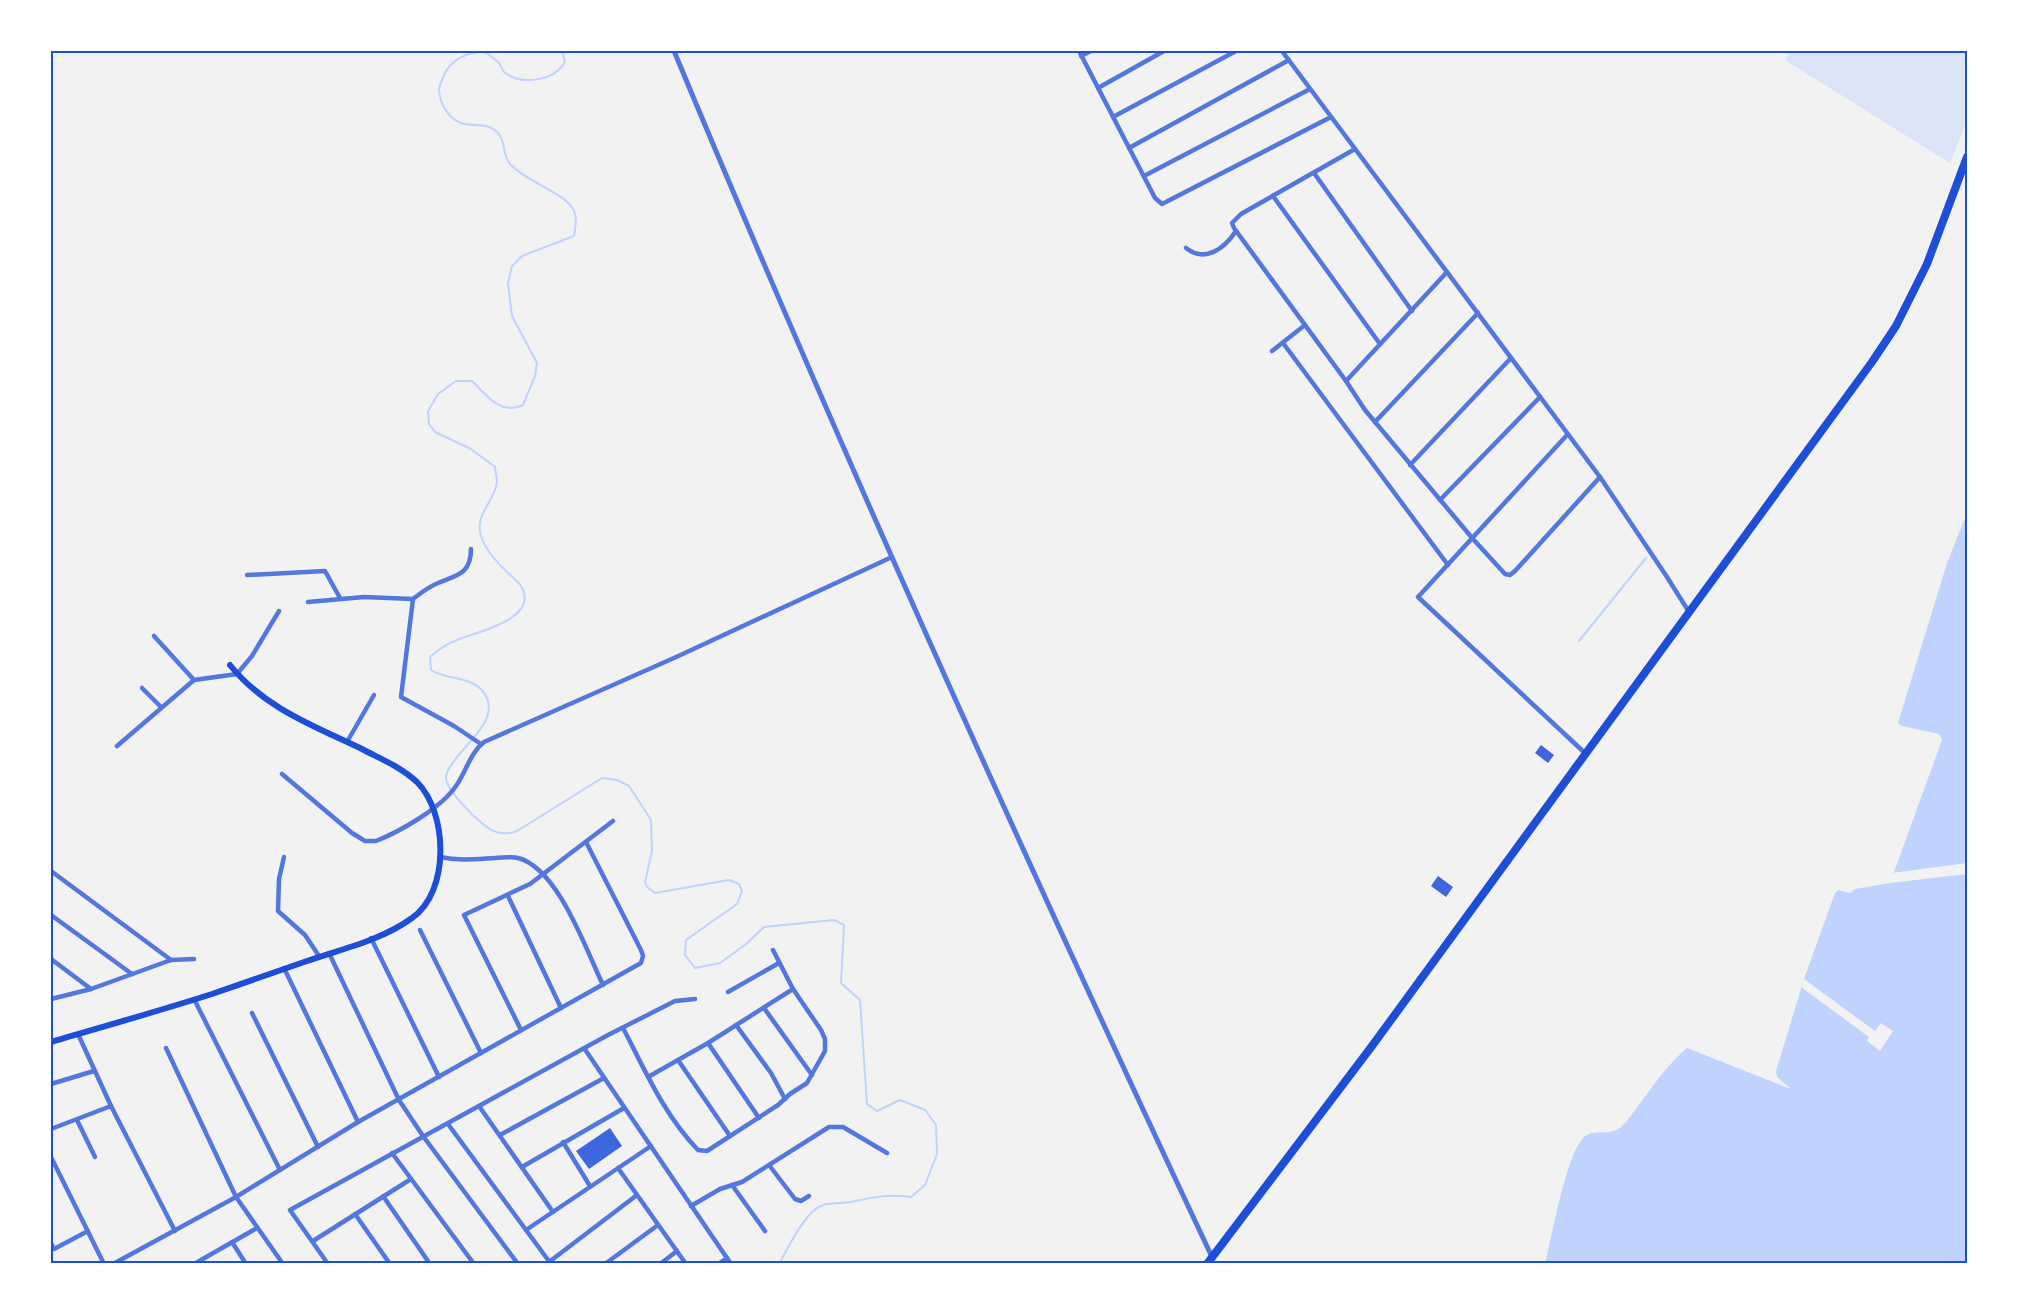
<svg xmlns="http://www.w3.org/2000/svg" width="2018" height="1315" font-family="'Space Grotesk',sans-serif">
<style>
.green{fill:#dbe4f7}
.water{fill:#bfd3fe}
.pier{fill:#f2f2f2}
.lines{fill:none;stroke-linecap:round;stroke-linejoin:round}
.stream{stroke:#bfd3fe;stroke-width:2}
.building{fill:#3d67dc}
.minor{stroke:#5277de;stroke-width:4.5}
.tertiary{stroke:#5277de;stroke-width:5}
.secondary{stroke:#1d4ed8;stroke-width:6}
.trunk{stroke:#1d4ed8;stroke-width:8}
.neatline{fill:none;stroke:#1d4ed8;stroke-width:2}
</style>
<rect width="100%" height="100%" fill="#f2f2f2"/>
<path class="green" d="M1790,51H1967V120L1950,163L1785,60Z"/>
<path class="water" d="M1967,513V1264H1545C1552,1237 1566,1154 1584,1137C1596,1127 1611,1140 1626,1122C1646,1097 1662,1069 1687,1048L1791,1089L1777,1077L1776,1071L1804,979L1835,893L1838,890L1850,893L1855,889L1890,883L1942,740L1939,734L1902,726L1898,723L1947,563Z"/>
<g class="pier">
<path d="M1967,863V874L1890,883L1892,873Z"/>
<path d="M1804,979L1875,1031L1881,1023L1893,1031L1880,1051L1867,1041L1869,1037L1801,987Z"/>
</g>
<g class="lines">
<g class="stream">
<path d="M483,51C468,53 452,59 445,73C443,78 439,85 439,90C440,104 448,118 461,123C472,127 486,122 496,131C506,139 502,155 510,164C525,181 563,192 573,209C578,217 575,228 574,236L522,256L512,266L508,283L512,316L537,363L535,376L523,405C501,416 486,395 472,381H456L438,394L428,411L429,424L435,432L471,449L495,467C495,471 497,476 497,481C496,501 474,513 481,536C485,549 498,564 508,573C512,577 518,581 521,586C541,619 476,632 457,640C446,644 438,650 430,657L431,670C448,681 477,675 487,698C499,727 449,754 446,777C445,789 474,817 483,824C493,833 504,836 517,831L602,778L617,780L629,786L651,820L652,851L645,882L647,887L655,893L729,880L739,884L742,891L737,904L686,940L685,955L695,968L720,963L745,945L764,927L834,920L844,925L841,983L860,1000L867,1104L877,1111L900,1100L925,1110L936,1125L937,1154L925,1185L911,1197C890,1194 875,1197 855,1201C845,1204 833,1202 823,1205C805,1211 788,1248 779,1264"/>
<path d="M484,51C489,55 495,59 499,63C501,66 502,70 504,72C522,86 554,81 565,62L562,51"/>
<path d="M1579,641L1646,558"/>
</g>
</g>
<g class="building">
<path d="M1541,745L1554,755L1548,763L1535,753Z"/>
<path d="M1438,876L1453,887L1446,897L1431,886Z"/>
<path d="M610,1128L622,1146L589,1169L576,1151Z"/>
</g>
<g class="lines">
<g class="minor">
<path d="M1079,51L1155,198L1162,204L1331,117"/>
<path d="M1282,51L1600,477L1667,577L1689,612"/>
<path d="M1081,56L1091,51"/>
<path d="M1098,88L1164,51"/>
<path d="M1113,117L1236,51"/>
<path d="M1129,148L1289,60"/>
<path d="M1355,149L1241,214L1232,223L1234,228L1346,381L1365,410L1473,539L1505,574L1510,575L1515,571L1600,477"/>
<path d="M1314,173L1412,311"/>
<path d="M1144,176L1310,89"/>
<path d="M1273,196L1380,344"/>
<path d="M1186,248C1205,263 1224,249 1236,231"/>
<path d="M1283,343L1448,565"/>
<path d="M1272,351L1305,325"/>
<path d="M1346,381L1447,272"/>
<path d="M1375,422L1478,313"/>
<path d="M1567,435L1418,597L1586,754"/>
<path d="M1410,465L1511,358"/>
<path d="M1440,500L1540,397"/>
<path d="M471,549C471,574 457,575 438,583C428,587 421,593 413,599L401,697L454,726L481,744"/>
<path d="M247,575L325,571L340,598"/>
<path d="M308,602L364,597L413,599"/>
<path d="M154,636L194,680"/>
<path d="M142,688L161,707"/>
<path d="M347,742L374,695"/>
<path d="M117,746L194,680L237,674L252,656L279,611"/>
<path d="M282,774L352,833L365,841H376C401,831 441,808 456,786C466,772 470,753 484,742L674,658L892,557"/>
<path d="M284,857L279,879L278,911L305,935L319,956"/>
<path d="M440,857C459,861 476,859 495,858C502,858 511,856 518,858C558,868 586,950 603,985"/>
<path d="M51,871L171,960"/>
<path d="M508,896L561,1008"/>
<path d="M51,915L132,974"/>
<path d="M420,930L481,1053"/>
<path d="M371,938L439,1077"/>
<path d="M329,953L399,1100L423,1136L518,1264"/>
<path d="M51,959L91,989"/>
<path d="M284,968L358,1122"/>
<path d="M728,992L779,963"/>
<path d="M51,999L91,989L171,960L194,959"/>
<path d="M194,999L280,1170"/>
<path d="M764,1008L812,1075"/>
<path d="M252,1013L318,1147"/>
<path d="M736,1025L771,1073L785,1099"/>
<path d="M623,1028C645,1070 664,1115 698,1150L707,1151L778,1105L790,1094L807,1083L825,1051V1039L821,1030L793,989L773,950"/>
<path d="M521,1030L464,915L530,884L613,821"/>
<path d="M78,1034L111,1106L175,1231"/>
<path d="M708,1043L759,1118"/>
<path d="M166,1048L236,1197L283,1264"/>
<path d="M584,1048L731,1264"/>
<path d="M678,1060L730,1136"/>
<path d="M648,1077L708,1043L793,989"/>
<path d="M51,1084L94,1071"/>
<path d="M479,1106L553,1212"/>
<path d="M77,1120L95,1157"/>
<path d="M448,1124L551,1264"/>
<path d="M51,1129L111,1106"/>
<path d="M500,1135L604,1078"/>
<path d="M563,1142L590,1186"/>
<path d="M392,1153L474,1264"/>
<path d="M51,1157L104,1264"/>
<path d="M769,1165L795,1199L801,1201L809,1196"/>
<path d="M522,1167L624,1108"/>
<path d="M618,1168L686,1264"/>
<path d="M732,1185L765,1231"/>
<path d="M383,1196L430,1264"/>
<path d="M691,1206L720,1189L742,1182L829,1127H843L887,1153"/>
<path d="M355,1214L390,1264"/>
<path d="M526,1230L651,1146"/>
<path d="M313,1241L411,1179"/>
<path d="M232,1242L246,1264"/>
<path d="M51,1243L54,1249L88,1231"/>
<path d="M549,1262L637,1195"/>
<path d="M113,1264L236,1197L358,1122L641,963L643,956L641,950L586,842"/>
<path d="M194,1264L257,1228"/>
<path d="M328,1264L290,1210L608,1035L675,1001L695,999"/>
<path d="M605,1264L658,1225"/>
<path d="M660,1264L677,1251"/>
<path d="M718,1264L727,1258"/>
</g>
<path class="tertiary" d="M674,51C843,457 1025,859 1212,1257"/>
<path class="secondary" d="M51,1042C105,1026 159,1011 212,994C244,983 275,972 307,961C342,949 382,940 412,918C450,892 448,813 417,782C401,767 381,759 362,749C314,726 264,708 230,665"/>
<path class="trunk" d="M1207,1264L1372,1046L1872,362L1896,326L1927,264L1967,157"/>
</g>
<rect width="2018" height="1315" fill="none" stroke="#ffffff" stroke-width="105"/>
<rect x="52" y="52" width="1914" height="1210" class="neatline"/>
</svg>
